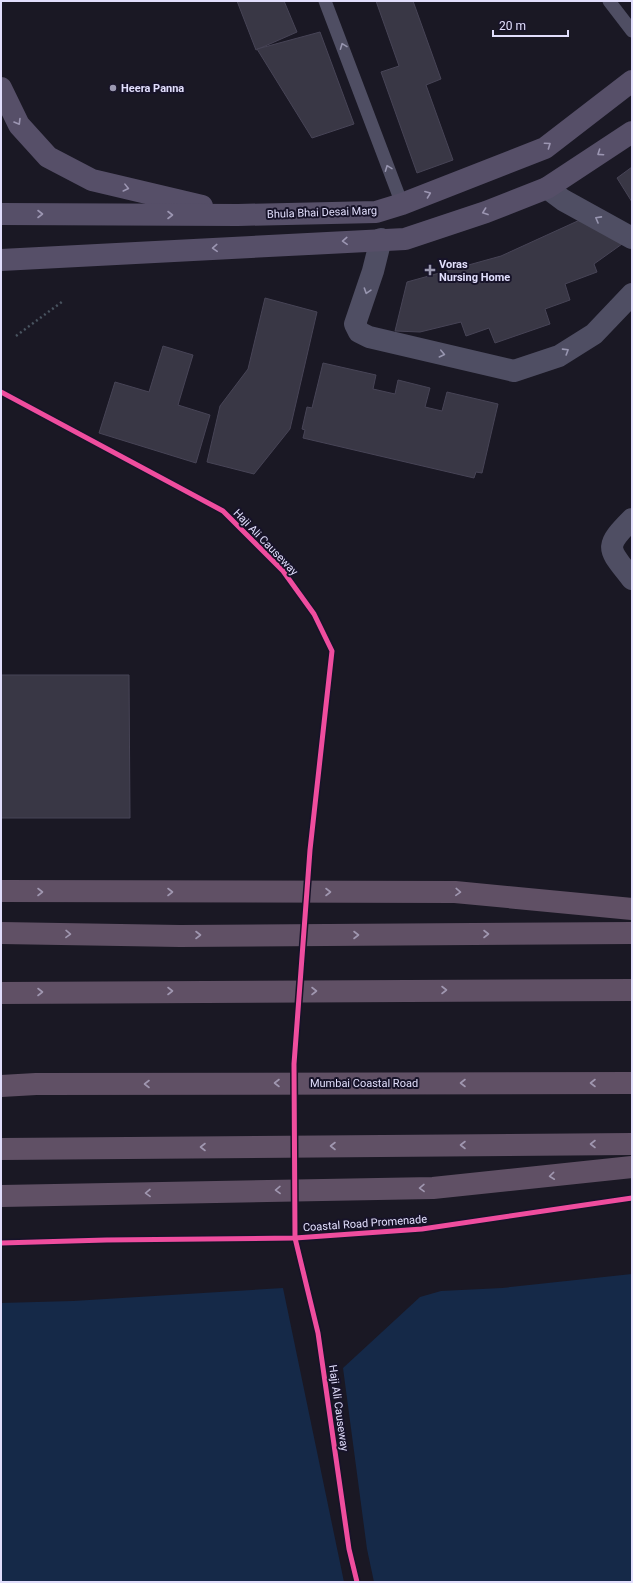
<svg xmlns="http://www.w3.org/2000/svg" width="633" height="1583" font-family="Roboto,sans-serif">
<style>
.water{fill:#152948}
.building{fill:#393745;stroke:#474456}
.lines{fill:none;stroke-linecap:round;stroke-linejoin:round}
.path{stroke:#495460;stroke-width:2.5;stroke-dasharray:2 3;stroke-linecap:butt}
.service{stroke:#4f4e63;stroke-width:13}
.minor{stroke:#4f4e63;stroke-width:22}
.primary{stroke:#564f68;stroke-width:22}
.motorway{stroke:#605065;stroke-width:22}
.cycleway-casing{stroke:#171329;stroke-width:8}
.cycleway{stroke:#ef4d9e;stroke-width:5}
.oneway{stroke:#9896b0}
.oneway2{stroke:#9c96b2}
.oneway3{stroke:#a097b0}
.poi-dot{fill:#9b99b0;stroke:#171329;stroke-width:1.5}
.labels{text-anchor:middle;stroke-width:4;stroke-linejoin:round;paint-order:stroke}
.poi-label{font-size:11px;font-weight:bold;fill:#e1defc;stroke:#171329;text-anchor:start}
.street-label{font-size:11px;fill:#e1defc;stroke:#171329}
</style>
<rect width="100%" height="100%" fill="#1a1824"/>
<g class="water">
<path d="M632,1274V1582H374L367,1549L343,1368L420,1297L441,1291L502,1288Z"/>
<path d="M283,1288L344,1582H1V1303L73,1301Z"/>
</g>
<g class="building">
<path d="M237,1H284L297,32L256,50Z"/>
<path d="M376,1H413L441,79L426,85L453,160L417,173L381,72L399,66Z"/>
<path d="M320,32L354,124L312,138L257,49Z"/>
<path d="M632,167V202L617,178Z"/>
<path d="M582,219L629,239L594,264L597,272L565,284L570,300L545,309L550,324L495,343L489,328L466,336L461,322L420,332L395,331L407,282L501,256Z"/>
<path d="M265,298L317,312L290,429L254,474L207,462L220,406L248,369Z"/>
<path d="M163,346L193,355L178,405L210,415L196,463L99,433L115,382L149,392Z"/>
<path d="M323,363L376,375L373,389L395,394L398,380L430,388L425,407L442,411L447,392L498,404L482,473L476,472L474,478L303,438L305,430L302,429L307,407L312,408Z"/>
<path d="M1,675H129L130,818H1Z"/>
</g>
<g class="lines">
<path class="path" d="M16,336L63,301"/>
<g class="service">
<path d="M325,1L402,204"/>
<path d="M609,1L632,31"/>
</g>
<g class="minor">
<path d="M547,188L563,200L632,238"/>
<path d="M381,239L373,271L355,324L359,332L369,337L514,371L559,356L594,334L632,294"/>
<path d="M632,519C603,548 608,548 632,579"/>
</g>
<g class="primary">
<path d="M1,88L19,125L48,157L92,180L202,206"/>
<path d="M1,214L238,215L376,212L402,204L545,148L632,81"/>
<path d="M1,260L405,239L486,212L547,188L632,132"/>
</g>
<g class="motorway">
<path d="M1,891L455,892L632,909"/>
<path d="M1,933L180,936L632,933"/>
<path d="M1,993L632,990"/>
<path d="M1,1086L36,1084L632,1083"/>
<path d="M1,1149L632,1144"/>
<path d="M1,1196L433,1188L632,1167"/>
</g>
<defs>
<g id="cycleway">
<path d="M1,392L223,511L283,571L314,614L332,651L310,850L294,1064L295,1238L318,1333L349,1549L357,1582"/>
<path d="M1,1243L106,1240L295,1238L422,1229L632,1198"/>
</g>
</defs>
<use href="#cycleway" class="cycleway-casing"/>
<use href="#cycleway" class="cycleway"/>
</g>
<defs><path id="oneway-chevron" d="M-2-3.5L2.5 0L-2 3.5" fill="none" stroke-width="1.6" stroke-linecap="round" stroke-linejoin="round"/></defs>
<g class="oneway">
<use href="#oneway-chevron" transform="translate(343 46) rotate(-111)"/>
<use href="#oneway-chevron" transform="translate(388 168) rotate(-111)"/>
<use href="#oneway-chevron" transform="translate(598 219) rotate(-151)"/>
<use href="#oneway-chevron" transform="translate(367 291) rotate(108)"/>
<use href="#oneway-chevron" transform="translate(566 351) rotate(-32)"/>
<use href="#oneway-chevron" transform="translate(442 354) rotate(13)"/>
</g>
<g class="oneway2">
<use href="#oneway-chevron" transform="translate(18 122) rotate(59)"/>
<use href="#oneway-chevron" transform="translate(548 145) rotate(-35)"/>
<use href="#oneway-chevron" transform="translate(600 153) rotate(146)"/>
<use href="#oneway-chevron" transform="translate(126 188) rotate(14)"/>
<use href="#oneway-chevron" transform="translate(428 194) rotate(-21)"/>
<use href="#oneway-chevron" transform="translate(485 212) rotate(160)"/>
<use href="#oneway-chevron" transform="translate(40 214)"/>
<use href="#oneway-chevron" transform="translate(170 215)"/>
<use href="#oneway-chevron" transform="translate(345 241) rotate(177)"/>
<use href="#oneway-chevron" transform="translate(215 248) rotate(177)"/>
</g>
<g class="oneway3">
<use href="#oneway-chevron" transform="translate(40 892)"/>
<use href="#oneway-chevron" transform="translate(170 892)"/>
<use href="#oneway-chevron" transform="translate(328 892)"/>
<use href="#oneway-chevron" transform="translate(458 892) rotate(3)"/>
<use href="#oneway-chevron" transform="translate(68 934) rotate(1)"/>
<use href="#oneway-chevron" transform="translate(486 934)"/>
<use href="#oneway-chevron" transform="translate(198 935)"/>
<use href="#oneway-chevron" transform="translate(356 935)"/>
<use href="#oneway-chevron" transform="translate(444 990)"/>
<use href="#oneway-chevron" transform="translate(170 991)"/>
<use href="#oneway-chevron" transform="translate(314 991)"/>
<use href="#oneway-chevron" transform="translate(40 992)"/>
<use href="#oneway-chevron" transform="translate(277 1083) rotate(180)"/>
<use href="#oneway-chevron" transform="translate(463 1083) rotate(180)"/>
<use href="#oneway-chevron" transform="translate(593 1083) rotate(180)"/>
<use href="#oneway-chevron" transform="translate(147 1084) rotate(180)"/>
<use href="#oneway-chevron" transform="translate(593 1144) rotate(180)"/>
<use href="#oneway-chevron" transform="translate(463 1145) rotate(180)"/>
<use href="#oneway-chevron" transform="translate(333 1146) rotate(180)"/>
<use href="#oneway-chevron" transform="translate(203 1147) rotate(180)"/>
<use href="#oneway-chevron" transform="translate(552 1176) rotate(174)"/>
<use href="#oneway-chevron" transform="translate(422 1188) rotate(179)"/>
<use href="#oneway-chevron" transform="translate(278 1190) rotate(179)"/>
<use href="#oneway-chevron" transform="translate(148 1193) rotate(179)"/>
</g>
<g class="poi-dot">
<circle cx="113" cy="88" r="4"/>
<path d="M428 264h4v4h4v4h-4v4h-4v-4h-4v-4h4z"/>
</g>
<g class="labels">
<g class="poi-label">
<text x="121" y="92">Heera Panna</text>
<text x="439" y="268">Voras<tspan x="439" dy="13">Nursing Home</tspan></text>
</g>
<g class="street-label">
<text transform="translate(322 212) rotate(-2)" y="4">Bhula Bhai Desai Marg</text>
<text transform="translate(266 542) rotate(46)" y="4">Haji Ali Causeway</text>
<text x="364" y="1087">Mumbai Coastal Road</text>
<text transform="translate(365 1223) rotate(-4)" y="4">Coastal Road Promenade</text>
<text transform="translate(339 1408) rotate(82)" y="4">Haji Ali Causeway</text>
</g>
</g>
<rect width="633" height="1583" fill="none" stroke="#e1defc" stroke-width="4"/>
<path d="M493 30v6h75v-6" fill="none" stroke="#e1defc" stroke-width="2"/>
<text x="499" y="30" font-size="12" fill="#e1defc" stroke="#171329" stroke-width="3" paint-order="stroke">20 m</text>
</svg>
